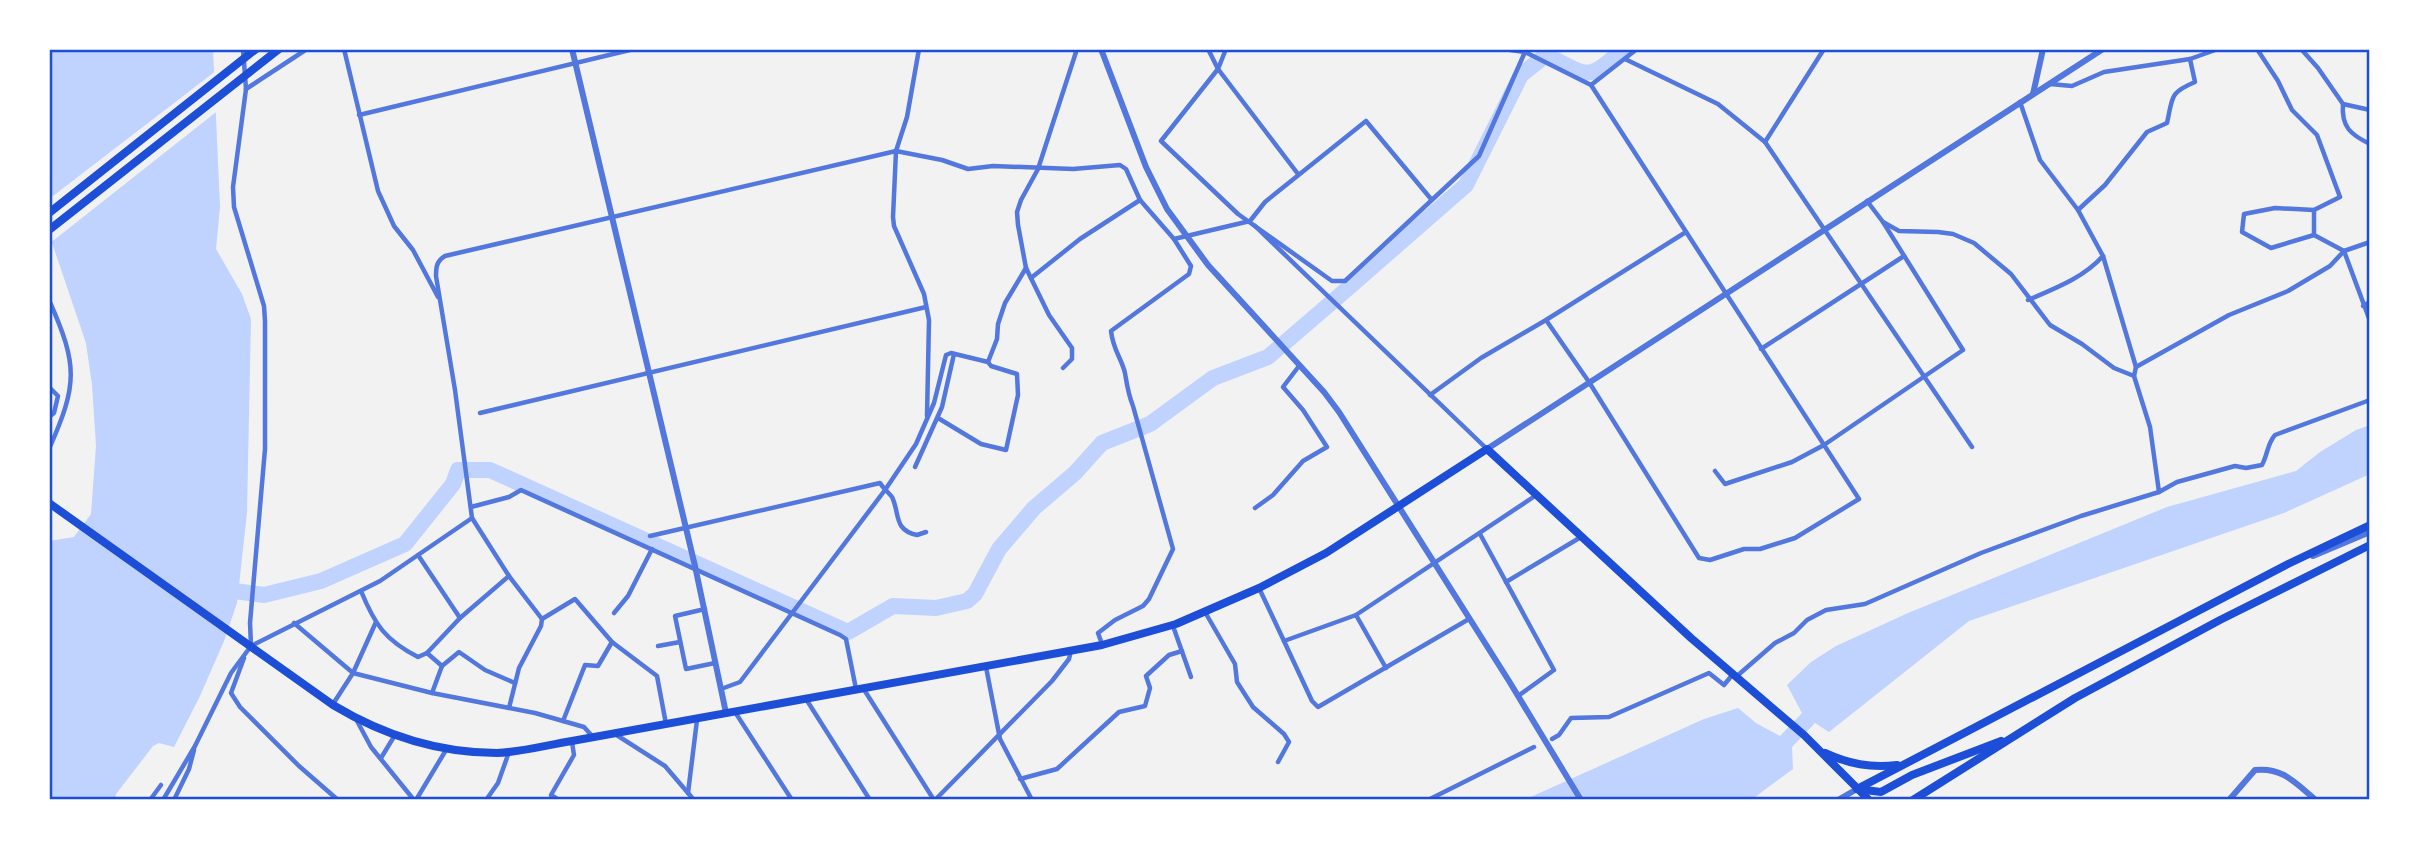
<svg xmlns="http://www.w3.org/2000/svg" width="2419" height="849" font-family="'Public Sans',sans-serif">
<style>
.water{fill:#bfd3fe}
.pier{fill:#f2f2f2}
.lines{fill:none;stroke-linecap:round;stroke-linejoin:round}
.river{stroke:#bfd3fe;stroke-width:16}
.minor{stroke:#5277de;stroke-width:4.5}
.tertiary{stroke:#5277de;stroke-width:6}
.primary{stroke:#1d4ed8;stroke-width:8}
.trunk{stroke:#1d4ed8;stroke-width:8}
.neatline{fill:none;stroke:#1d4ed8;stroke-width:2.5}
</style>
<rect width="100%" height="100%" fill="#f2f2f2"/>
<g class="water">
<path d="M49,49H213L220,207L216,249L242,294L251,319L247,513L237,603L224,641L200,696L174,747L159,743L153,746L116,794L115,800H49V541L74,537L91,514L96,446L92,385L86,343L49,234Z"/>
<path d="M2370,425V474L2284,513L1969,621L1829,732L1815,723L1792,747L1793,769L1751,800H1524L1704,719L1738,708L1756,723L1780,736L1802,713L1787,685L1811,662L1836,646L1908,613L2167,507L2296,471L2320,452L2356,430Z"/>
</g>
<path class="pier" d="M217,70L220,109L49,244V199Z"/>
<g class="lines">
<path class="river" d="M219,589L264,595L321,581L405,544L453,484L458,470H490L848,632L893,606L936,608L967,601L975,594L999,549L1034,508L1075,473L1102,443L1150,424L1213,378L1268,357L1339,296L1466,185L1521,75L1546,55C1591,77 1585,82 1624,49"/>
<g class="minor">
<path d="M243,49L246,89L233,187L234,207L264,306L265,321V449L250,623L251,645"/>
<path d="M344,49L378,191L394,226L413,250L438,297"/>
<path d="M919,49L907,117L896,151L893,217L894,226L924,294L929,320L927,416"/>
<path d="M1208,49L1218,69L1298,174"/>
<path d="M1226,49L1218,69L1161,141L1238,214L1332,281H1345L1479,156L1525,52"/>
<path d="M1503,49L1525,52L1591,85L1859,499L1795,538L1760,549H1744L1710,560L1699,558L1589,382L1546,320"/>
<path d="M2257,49L2278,81L2292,110L2317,135L2340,197L2314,210L2275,208L2244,214L2242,232L2271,248L2314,235L2344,251L2370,321"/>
<path d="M2301,49L2318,68L2343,104L2370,110"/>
<path d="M1625,59L1718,104L1765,142L1972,447"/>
<path d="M2050,84L2072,86L2104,72L2190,59L2218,49"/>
<path d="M1591,85L1637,49"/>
<path d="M246,89L307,49"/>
<path d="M2020,102L2040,160L2078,210L2103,256L2136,367L2134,376L2150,427L2159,492"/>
<path d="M2343,104C2341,127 2351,135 2370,144"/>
<path d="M359,115L634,49"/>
<path d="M1765,142L1824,49"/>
<path d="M1867,201L1883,222L1899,231L1938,232L1953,234L1974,243L2011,274L2050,325L2082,344L2114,368L2134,376"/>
<path d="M2078,210L2105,185L2147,132L2167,123C2173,97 2169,93 2195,82L2190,59"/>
<path d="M1255,226L1487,449"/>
<path d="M2314,235V210"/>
<path d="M1031,278L1080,239L1140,200"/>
<path d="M49,300C78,365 78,384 49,449"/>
<path d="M2028,300C2056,288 2083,278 2103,256"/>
<path d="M2363,306L2370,302"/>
<path d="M1761,349L1904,256"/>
<path d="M2136,367L2229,315L2288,291L2330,266L2344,251L2370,242"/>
<path d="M1063,368L1072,359V348L1049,315L1026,268L1018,225L1017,212L1021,200L1038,169L1077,49"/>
<path d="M49,387L58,396L54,413L49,417"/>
<path d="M1430,395L1481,358L1546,320L1686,232"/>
<path d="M480,413L926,307"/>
<path d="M938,418L981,444L1006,450L1018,395L1017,374L991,366L988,362"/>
<path d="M915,467L942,407L954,354"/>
<path d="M1715,471L1725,484L1792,462L1824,445L1963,350L1883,222"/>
<path d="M471,507L509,497L521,490L840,635L846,639L856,689"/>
<path d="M1255,508L1273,495L1303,461L1327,447L1303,410L1283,387L1299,366"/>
<path d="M472,518L509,576L542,619"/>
<path d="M1480,534L1554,670L1518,696"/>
<path d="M650,536L880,483C883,488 889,493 892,497C900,513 893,530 917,535L926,532"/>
<path d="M418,555L460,618"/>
<path d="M1506,582L1581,537"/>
<path d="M1259,588L1284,641L1356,615L1535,496"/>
<path d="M361,591C375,625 385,640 418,657L427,653L460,618L509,576"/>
<path d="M705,609L675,616L686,669L715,663"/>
<path d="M1205,612L1235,664L1237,682L1253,707L1284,734L1289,742L1278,762"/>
<path d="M614,613L628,596L652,549"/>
<path d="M1356,615L1386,668"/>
<path d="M294,623L353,673L432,693L535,713L584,727L593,737"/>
<path d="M1173,626L1191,677"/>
<path d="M1284,641L1312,701L1318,707L1469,619"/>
<path d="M1102,644L1098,633L1115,620L1143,606L1149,599L1173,549L1133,406C1128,394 1127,385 1125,373C1121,357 1113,350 1111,331L1189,274L1191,266L1174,239"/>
<path d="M658,646L680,642"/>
<path d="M427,653L442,666"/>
<path d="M244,658L231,693L240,707L299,766L338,800"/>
<path d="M986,667L1000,739L1032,800"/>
<path d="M1737,676L1775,643L1794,633L1807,620L1826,610L1865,604L1981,553L2081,516L2159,492L2177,482L2235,466L2246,468L2262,465C2268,454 2267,444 2275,435L2370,400"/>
<path d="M863,688L934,800"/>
<path d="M721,689L740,682L885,490L916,444L934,403L946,355L951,353L988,362L997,339L998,324L1005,303L1026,268"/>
<path d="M432,693L442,666L459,652L485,670L515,683"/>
<path d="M806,699L870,800"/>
<path d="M333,704L353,673L376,622"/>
<path d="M509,708L519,668L541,626L542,619L575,599L612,642L657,676L666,724"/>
<path d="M735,712L792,800"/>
<path d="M356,719L371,747L414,800"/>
<path d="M563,721L585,665L598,666L612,642"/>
<path d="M615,734L665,766L694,800"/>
<path d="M1552,739L1559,735L1571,718L1609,717L1709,673L1724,685L1733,674"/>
<path d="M381,758L395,735"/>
<path d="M1020,779L1057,769L1119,712L1145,706L1150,688L1146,676L1169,655L1182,651"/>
<path d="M688,793L697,720"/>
<path d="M150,800L161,785"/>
<path d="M163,800L195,746L231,673L251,646L380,581L472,518L455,390L436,276C436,266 437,261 445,256L896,151L942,160L968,169L993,166L1073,169L1120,165L1126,169L1140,200L1174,239L1250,221L1265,202L1366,121L1431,199"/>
<path d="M174,800L189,769L194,750"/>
<path d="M416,800L446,750"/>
<path d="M486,800L498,783L509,752"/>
<path d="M559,800L551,795L574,755L572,742"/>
<path d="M935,800L1052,681L1069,659L1071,651"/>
<path d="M1428,800L1534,747"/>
</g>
<g class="tertiary">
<path d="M572,49L695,566L726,713"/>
<path d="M1101,49L1146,167L1167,209L1208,265L1324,392L1339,412L1509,681L1581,800"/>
<path d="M2033,94L2043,49"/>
<path d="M1487,449L2103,49"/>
<path d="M2313,556L2370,532"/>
<path d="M1838,800L1857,789"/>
<path d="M2229,800L2255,770C2283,767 2295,783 2316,800"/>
</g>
<g class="primary">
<path d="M49,503L333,705C383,735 438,753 497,753C522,752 547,745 572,741L1102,645L1176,624L1259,588L1326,553L1487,449L1691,638L1804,735L1869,800"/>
<path d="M1825,753C1849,764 1870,768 1897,765"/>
<path d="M1857,789L2288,564L2370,525"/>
<path d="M1857,789L1881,792L1912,775L2001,741"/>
<path d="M1913,800L2075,698L2220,620L2370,545"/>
</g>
<g class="trunk">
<path d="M49,213L256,49"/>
<path d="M49,230L279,49"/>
</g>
</g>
<rect width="2419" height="849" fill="none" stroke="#ffffff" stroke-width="102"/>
<rect x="51" y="51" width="2317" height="747" class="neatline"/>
</svg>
